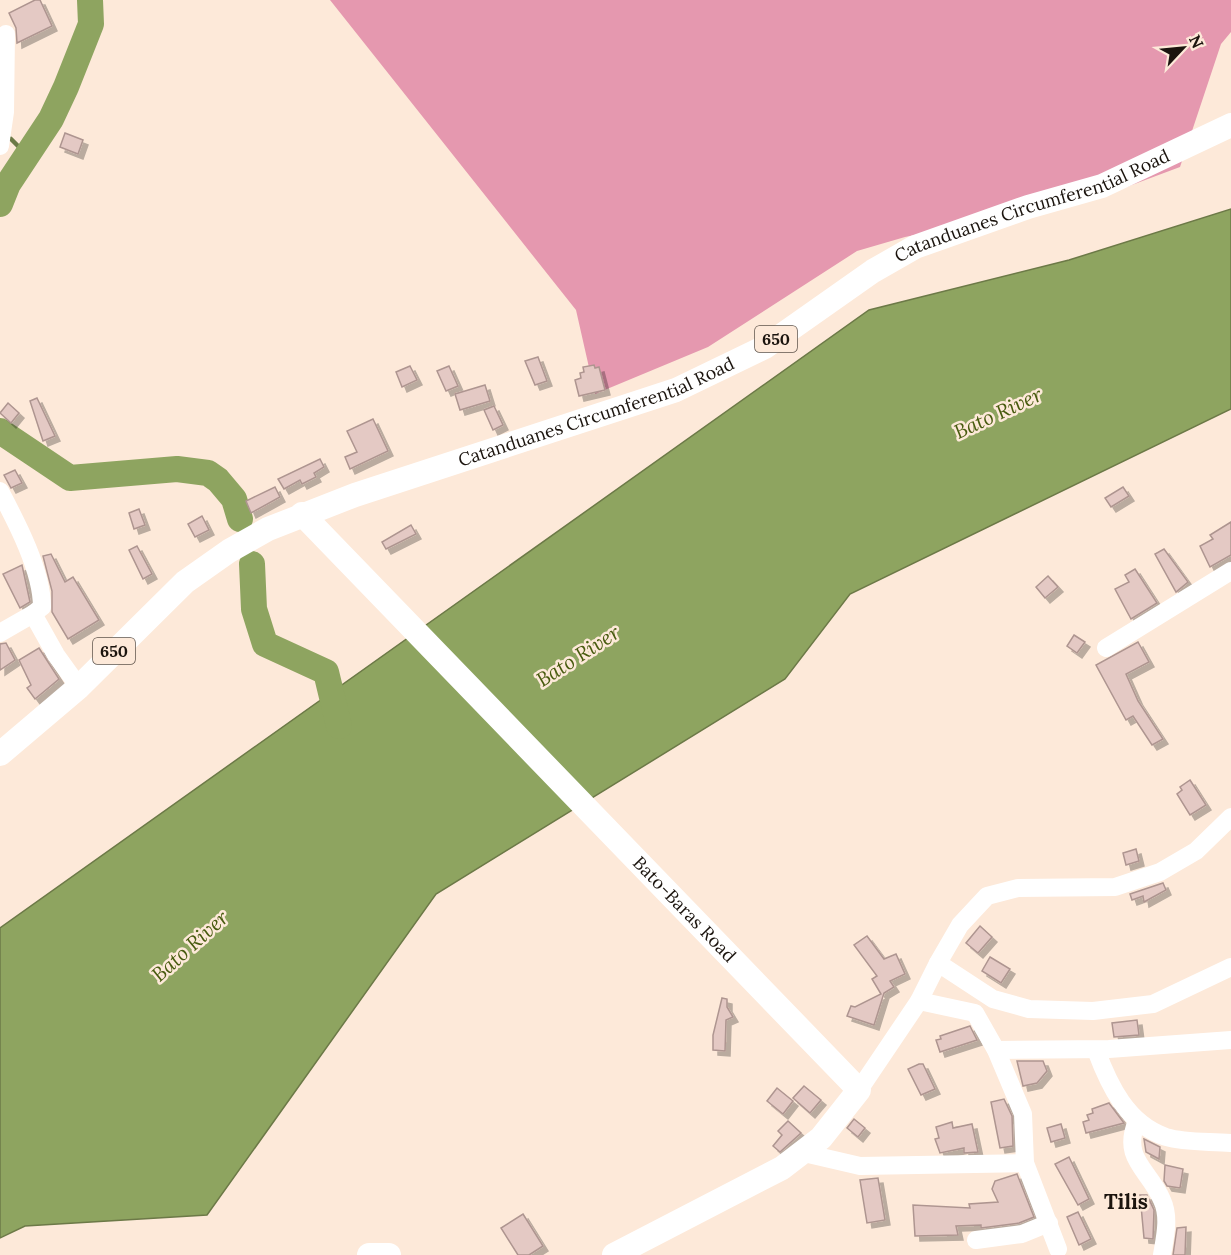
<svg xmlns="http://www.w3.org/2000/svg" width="1231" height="1255" font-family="Lora,serif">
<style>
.forest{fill:#e598af}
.water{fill:#8ea460;stroke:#6c7947;stroke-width:1.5}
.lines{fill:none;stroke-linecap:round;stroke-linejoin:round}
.stream{stroke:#6c7947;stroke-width:4.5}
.river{stroke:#8ea460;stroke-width:26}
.building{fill:#e4c9c4;stroke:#ae9590;stroke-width:1.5;filter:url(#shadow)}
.minor{stroke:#fff;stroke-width:18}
.major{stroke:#fff;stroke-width:24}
.labels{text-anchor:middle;stroke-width:5;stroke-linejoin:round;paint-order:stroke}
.shield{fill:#fde9d9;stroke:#5f544b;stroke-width:1.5}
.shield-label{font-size:16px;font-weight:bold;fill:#1b140e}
.street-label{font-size:18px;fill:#1b140e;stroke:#fde9d9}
.water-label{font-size:20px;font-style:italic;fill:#485b0f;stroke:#fde9d9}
.quarter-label{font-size:21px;font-weight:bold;fill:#1b140e;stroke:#fde9d9}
</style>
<defs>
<filter id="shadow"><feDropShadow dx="5" dy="5" stdDeviation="0" flood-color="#0004"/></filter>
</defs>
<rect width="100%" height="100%" fill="#fde9d9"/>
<path class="forest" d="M330,0H1231V32L1221,44L1180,167L1097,198L905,237L857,251L708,347L595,394L576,310Z"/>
<path class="water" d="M1231,209V409L850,594L785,679L436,894L207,1215L25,1226L0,1238V928L869,310L1069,260Z"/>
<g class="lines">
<path class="stream" d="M11,139L27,155"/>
<g class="river">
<path d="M0,204L8,184L51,119L66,87L91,24L90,0"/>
<path d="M0,431L70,478L177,469L208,473L218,480L234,499L240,519"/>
<path d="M252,564L254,609L265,644L326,672L339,726"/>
</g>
</g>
<g class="building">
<path d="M35,0H40L52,26L17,43L16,28L9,13Z"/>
<path d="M65,133L83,140L78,154L60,147Z"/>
<path d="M538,357L547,381L535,385L525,361Z"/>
<path d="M594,365L595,368L599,367L605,390L579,396L575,380L581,378L580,373L584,372L583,367Z"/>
<path d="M410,366L417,380L402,387L396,372Z"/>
<path d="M449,366L458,386L446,391L437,371Z"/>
<path d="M485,385L490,401L460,410L455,394Z"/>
<path d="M37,398L55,436L43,441L30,401Z"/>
<path d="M8,403L19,413L11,423L0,413Z"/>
<path d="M494,406L503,425L493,430L484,410Z"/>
<path d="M373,419L388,451L350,469L345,457L357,452L347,431Z"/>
<path d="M320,459L324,467L314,473L316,477L302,484L300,480L284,489L278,479Z"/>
<path d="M15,470L22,483L11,488L4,475Z"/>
<path d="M275,487L280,497L251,513L246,501Z"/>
<path d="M1123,487L1129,496L1111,507L1105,498Z"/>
<path d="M139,509L145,525L134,529L129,513Z"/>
<path d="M202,516L209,530L195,537L188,524Z"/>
<path d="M1231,522V555L1210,567L1200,546L1213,539L1210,535Z"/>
<path d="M411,525L416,534L386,549L382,542Z"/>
<path d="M137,546L152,574L143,579L129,550Z"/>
<path d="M1164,549L1188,582L1176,592L1155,554Z"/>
<path d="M51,554L65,582L73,577L99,620L68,639L52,612V591L43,556Z"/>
<path d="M22,565L30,602L20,608L3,574Z"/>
<path d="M1135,569L1157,603L1131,619L1115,589L1129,582L1125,575Z"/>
<path d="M1048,576L1058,587L1045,598L1036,587Z"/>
<path d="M1074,635L1085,642L1077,653L1067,646Z"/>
<path d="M1138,642L1149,662L1126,674L1138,701L1163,739L1152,745L1133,716L1126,720L1096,665Z"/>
<path d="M6,643L15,660L0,670V644Z"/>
<path d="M39,648L59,679L35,699L27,688L31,685L19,660Z"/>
<path d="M1190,780L1206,805L1190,815L1177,794L1182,790L1180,787Z"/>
<path d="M1136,849L1139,861L1126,865L1123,853Z"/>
<path d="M1163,883L1166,890L1144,902L1143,896L1132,900L1130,894Z"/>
<path d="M980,926L992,937L978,953L966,943Z"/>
<path d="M867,936L884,959L896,954L905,974L890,981L894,987L884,993L874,1025L847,1016L851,1006L855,1007L881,994L872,979L877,976L854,945Z"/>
<path d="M990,957L1010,969L1001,983L982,971Z"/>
<path d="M722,998L727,999V1007L733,1017L726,1020L725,1051L713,1050V1035Z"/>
<path d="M1137,1020L1139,1035L1114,1037L1112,1023Z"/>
<path d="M970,1026L977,1040L940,1052L936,1040L941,1039L940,1036Z"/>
<path d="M1017,1061H1043L1047,1071L1037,1083L1023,1086Z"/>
<path d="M919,1064H923L935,1089L921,1095L908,1069Z"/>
<path d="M804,1086L821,1100L810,1113L793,1098Z"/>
<path d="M777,1088L793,1101L783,1114L767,1101Z"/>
<path d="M1004,1099L1012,1116L1013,1146L1000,1148L991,1102Z"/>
<path d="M1109,1103L1124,1123L1086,1133L1083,1122L1089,1120L1087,1115L1093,1113L1092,1109Z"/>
<path d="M854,1119L865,1128L858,1137L847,1128Z"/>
<path d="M788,1121L801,1133L780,1152L773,1146L782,1135L778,1131Z"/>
<path d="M952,1122L953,1128L972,1124L978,1152L964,1153V1148L940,1153L935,1139L939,1138L936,1127Z"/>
<path d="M1061,1124L1065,1138L1051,1142L1047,1128Z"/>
<path d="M1144,1139L1160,1147L1159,1159L1146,1152Z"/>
<path d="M1069,1157L1089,1199L1078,1205L1055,1164Z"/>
<path d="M1165,1165L1183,1169L1180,1188L1167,1186L1164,1181Z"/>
<path d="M1017,1174L1034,1217L1019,1223L981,1228V1225L956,1226L958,1235L915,1236L913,1205L970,1208L969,1204L998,1202L992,1189L995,1181Z"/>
<path d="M878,1178L885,1220L867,1223L860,1180Z"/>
<path d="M1140,1195H1147L1154,1210L1153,1239L1144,1238Z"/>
<path d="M1078,1212L1091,1239L1079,1245L1067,1217Z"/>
<path d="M523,1214L543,1246L529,1255H518L501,1228Z"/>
<path d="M1186,1227L1185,1255H1173L1177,1228Z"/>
</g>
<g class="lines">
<g class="minor">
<path d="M0,146L5,112L6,34"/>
<path d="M0,491C17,523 42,571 42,607L33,614L56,655L79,687"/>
<path d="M0,633L33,614"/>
<path d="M1106,648L1231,571"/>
<path d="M938,963L960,925L987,896L1018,888L1115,887L1160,872L1196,851L1231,817"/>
<path d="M919,1001L975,1013L996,1050L1023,1114L1025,1163L1058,1249"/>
<path d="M996,1050L1109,1049L1231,1040"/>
<path d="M1096,1050C1109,1085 1127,1124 1166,1137C1186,1143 1210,1141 1231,1143"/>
<path d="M859,1090L919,1001L938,963L993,999L1029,1009L1093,1011L1153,1004L1231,967"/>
<path d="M1137,1121C1121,1159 1149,1169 1162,1200C1170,1217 1165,1237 1162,1255"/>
<path d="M804,1153L860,1166L1025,1163"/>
<path d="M976,1240L1022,1234L1049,1223"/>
</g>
<g class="major">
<path id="s1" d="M302,514L859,1090L821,1138L782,1168L614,1255"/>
<path id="s2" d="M0,754L79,687L185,582L229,551L268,529L355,495L676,390L765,347L873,271L915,247L1028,207L1102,186L1231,125"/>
<path d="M369,1255H389"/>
</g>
</g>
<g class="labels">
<g class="shield">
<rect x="755" y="326" width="42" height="26" rx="4.5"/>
<rect x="93" y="638" width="42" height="26" rx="4.5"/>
</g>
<g class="shield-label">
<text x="776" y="345">650</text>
<text x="114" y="657">650</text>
</g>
<g class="street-label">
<text dy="6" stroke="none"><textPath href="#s2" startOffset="1186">Catanduanes Circumferential Road</textPath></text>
<text dy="6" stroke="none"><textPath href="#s2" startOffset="700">Catanduanes Circumferential Road</textPath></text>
<text dy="6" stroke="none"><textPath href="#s1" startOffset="550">Bato-Baras Road</textPath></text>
</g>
<g class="water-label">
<text transform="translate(998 413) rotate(-25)" y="7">Bato River</text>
<text transform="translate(578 656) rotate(-33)" y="7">Bato River</text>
<text transform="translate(190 946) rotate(-42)" y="7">Bato River</text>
</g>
<g class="quarter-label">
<text x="1126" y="1209">Tilis</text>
</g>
</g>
<g transform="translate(1183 48) rotate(64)" stroke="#fde9d9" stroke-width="4.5" paint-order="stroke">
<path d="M0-4.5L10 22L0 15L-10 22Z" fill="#1b140e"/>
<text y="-9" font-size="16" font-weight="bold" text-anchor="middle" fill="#1b140e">N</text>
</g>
</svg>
